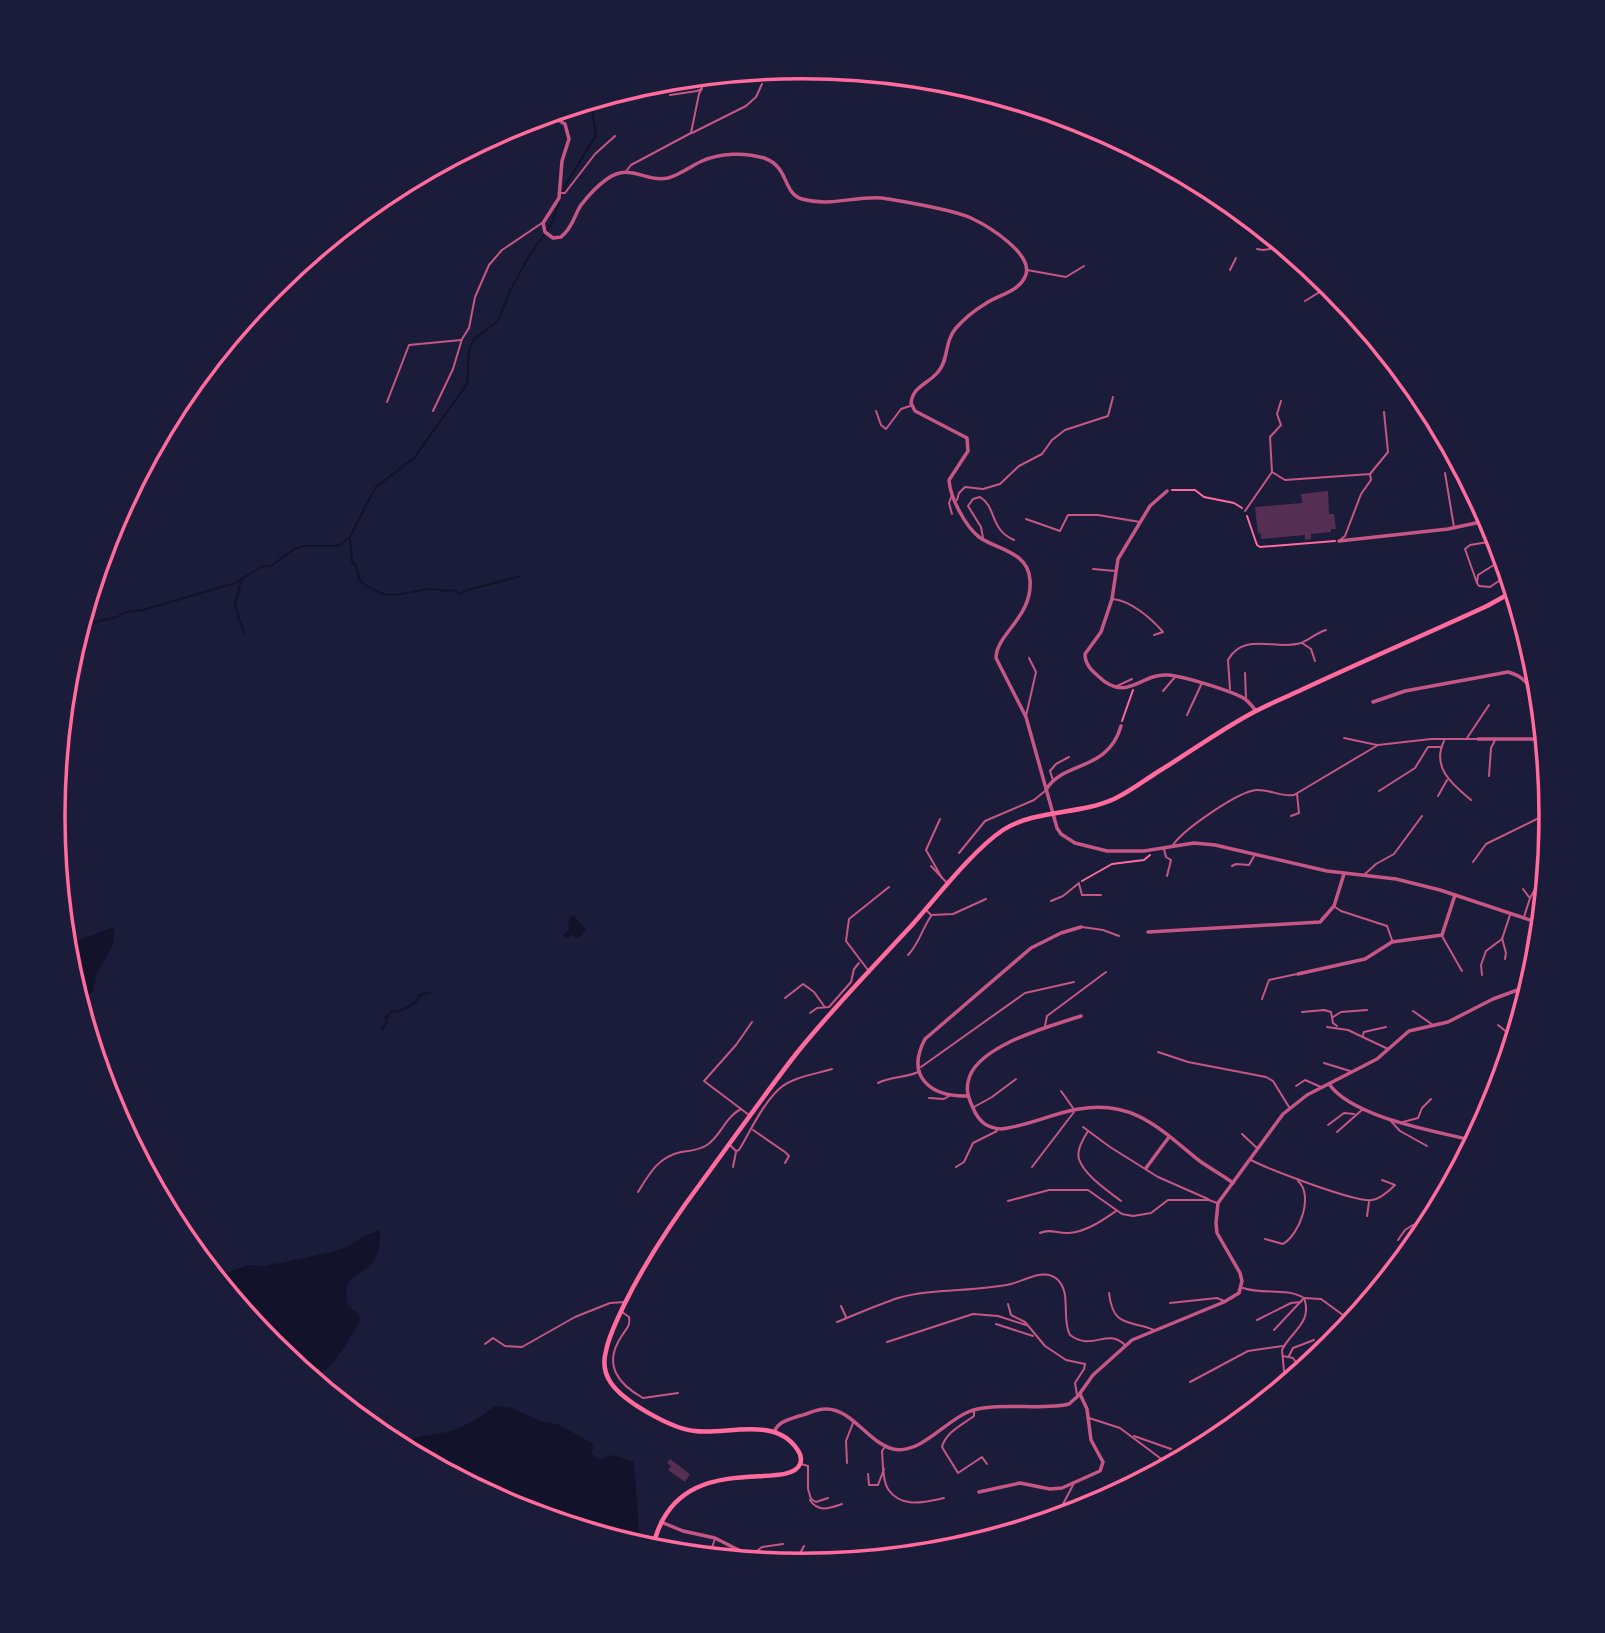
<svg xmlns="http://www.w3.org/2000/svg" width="1605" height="1633" font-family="Poppins,sans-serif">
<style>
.water{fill:#12122b}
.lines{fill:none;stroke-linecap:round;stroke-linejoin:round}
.stream{stroke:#12122b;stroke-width:2}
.building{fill:#542f53}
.path{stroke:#ff6b9d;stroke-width:2}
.service{stroke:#c65784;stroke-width:2}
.minor{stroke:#c65784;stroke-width:3.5}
.tertiary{stroke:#c65784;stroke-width:3.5}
.secondary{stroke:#ff6b9d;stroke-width:4.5}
.rim{fill:none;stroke:#ff6b9d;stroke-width:3.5}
</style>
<rect width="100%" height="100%" fill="#1b1b3a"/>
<g class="water">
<path d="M573,915L586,929L581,936L577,938L571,934L569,938L566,937L564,939L563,935L568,931L569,920Z"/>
<path d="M113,927L115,934L112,947L97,972L93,992L80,1005L67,962L65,948L71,943Z"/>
<path d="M380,1230C381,1238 379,1254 373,1262C360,1280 341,1270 348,1306L358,1313L360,1320C347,1342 336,1368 312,1379L272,1347L215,1277L248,1265L265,1266L328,1253L347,1247L362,1237Z"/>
<path d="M495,1406L512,1408L540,1421L557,1424L594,1444L591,1453L599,1460L613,1455L634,1462L640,1547L515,1509L397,1446C406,1444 415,1437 423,1436C456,1432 468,1426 495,1406Z"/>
</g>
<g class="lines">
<g class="stream">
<path d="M350,537L352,562L356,566L360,581C387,602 397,594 428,589C438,588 445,593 455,590L459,594L471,589L521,576"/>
<path d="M241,580L235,605L244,633"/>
<path d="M80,628L86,624L117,617L126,612L143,610L235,583L261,567L271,566L294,549L303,546H338L350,537L375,488L414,458L467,384L469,351L474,339L498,321L510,291L529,256L551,225L564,188L596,135L591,101"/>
<path d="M382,1030L387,1021L385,1017L389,1016L390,1012C400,1012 417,1005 420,995L431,992"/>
</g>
</g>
<g class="building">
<path d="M1328,491L1329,514H1334L1336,529H1331V532L1311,534V539L1305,540V535L1261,539V533L1258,534L1255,507L1302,503L1301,494Z"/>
<path d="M670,1459L690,1474L685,1482L668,1470L671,1466L667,1463Z"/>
</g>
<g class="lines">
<g class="path">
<path d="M1172,490H1195L1204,497L1234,503L1242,508"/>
<path d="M1247,516L1257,545L1260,547L1335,541"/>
<path d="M1122,721L1133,690"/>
<path d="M1082,881L1112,864L1144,860L1150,855"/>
</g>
<g class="service">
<path d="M670,95L697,91L702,89"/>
<path d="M692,133L746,106L756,97L762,84"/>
<path d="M627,170L631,165L691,133L699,94L707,76"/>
<path d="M561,193H565L595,154L615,136"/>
<path d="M1216,197L1225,198"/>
<path d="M1257,249L1263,250L1285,247"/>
<path d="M1027,270L1066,277L1084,266"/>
<path d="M1230,270L1236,258"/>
<path d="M1305,301L1331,285"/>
<path d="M1281,401L1277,414L1281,425L1270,437L1272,472L1285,480L1370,474"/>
<path d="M387,402L409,345L461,340"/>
<path d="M433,411L453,369L462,339L469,328L475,297L489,265L502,250L542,223"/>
<path d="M876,411L881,425L886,429L901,409L910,406"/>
<path d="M1445,473L1454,527"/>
<path d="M952,495L949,503L952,514"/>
<path d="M957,500L959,493L965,487L983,489L1000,484L1019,466L1042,454L1052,440L1065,430L1108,416L1113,397"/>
<path d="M1245,511L1272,472"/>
<path d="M1026,519L1060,531L1068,515H1098L1140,522"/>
<path d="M983,538L981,527L968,506L973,499L980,497C997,507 989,529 1014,540"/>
<path d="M1340,540L1345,536L1361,494L1371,480L1370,474L1388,452L1384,412"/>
<path d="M1093,569L1115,571"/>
<path d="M1477,583L1478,575L1500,561L1501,551L1494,541L1470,545L1465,549L1477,583L1479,586L1490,587L1509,574"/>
<path d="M1113,599C1131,601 1151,618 1163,632L1154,635"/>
<path d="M1302,643L1311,649L1315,661"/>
<path d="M1245,673L1246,698"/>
<path d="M1117,686L1132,679"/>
<path d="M1230,689L1228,660C1244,631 1277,651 1301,643C1309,640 1316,633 1326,630"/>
<path d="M1163,691L1175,677"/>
<path d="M1187,715L1201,685"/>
<path d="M1026,716L1036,672L1029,658"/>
<path d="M1344,738L1377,745"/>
<path d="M1467,738L1489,705"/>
<path d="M1444,741C1431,768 1453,785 1471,800"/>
<path d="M1489,776L1491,748L1495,740"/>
<path d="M1053,780L1050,771L1056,764L1069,757"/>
<path d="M1379,791L1415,768L1428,747H1441"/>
<path d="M1438,796L1447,780"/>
<path d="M1291,816L1299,813L1297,794"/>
<path d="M940,819L926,850L942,878"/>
<path d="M1173,845C1183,830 1237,792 1256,790C1269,789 1281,797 1294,795L1378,745L1431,739H1477"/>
<path d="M1164,849L1166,857L1171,860L1167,876"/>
<path d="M959,853L985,821L1034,800L1045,791"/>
<path d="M1473,862L1486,844L1547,814H1552"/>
<path d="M931,866L948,884"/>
<path d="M1232,866L1236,864L1249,865L1254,856"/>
<path d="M1365,874L1376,864L1394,854L1422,816"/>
<path d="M1079,884L1082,895H1101"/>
<path d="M1523,889L1529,897"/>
<path d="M1051,901L1063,896L1079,883"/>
<path d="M1335,907L1341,911L1387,926L1392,940"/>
<path d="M926,910L931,915L953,914L986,899"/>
<path d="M1524,917L1530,898L1547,868"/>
<path d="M1082,927L1103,930L1119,936"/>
<path d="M1442,936L1462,971"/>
<path d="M1502,938L1506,953L1505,959"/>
<path d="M908,955C919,944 922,929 931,916"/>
<path d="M868,970L846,941L849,919L889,887"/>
<path d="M1482,975L1481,965L1486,951L1502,939L1510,915"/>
<path d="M785,998L803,984L814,992L824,1006"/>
<path d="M1262,999L1269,980L1297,974"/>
<path d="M1413,1011L1433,1025"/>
<path d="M1302,1012L1324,1010L1331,1012L1333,1023L1337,1026"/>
<path d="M810,1013L817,1008L829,1007L851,982L854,969L859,963"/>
<path d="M1333,1017L1341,1012L1367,1010"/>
<path d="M1498,1025L1508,1033L1517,1031"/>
<path d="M1045,1026L1047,1016L1106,972"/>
<path d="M1327,1027L1348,1030L1388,1049"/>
<path d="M1363,1035L1364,1032L1386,1027"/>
<path d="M1158,1052L1188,1062L1266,1077L1273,1081L1289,1107"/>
<path d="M1324,1063L1350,1071"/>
<path d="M921,1067L1025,993L1074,982"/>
<path d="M878,1083C891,1076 906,1078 918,1072"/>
<path d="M1296,1086L1305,1080L1321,1087"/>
<path d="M1061,1091L1073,1108"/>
<path d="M929,1098L944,1099L949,1096"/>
<path d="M974,1107L992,1097L1016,1079"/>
<path d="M749,1115L704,1081L736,1045L752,1022"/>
<path d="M1390,1120L1400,1131L1427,1146"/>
<path d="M1403,1122L1418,1118L1422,1108L1431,1099"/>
<path d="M1328,1125L1344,1113L1354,1114"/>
<path d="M1083,1127L1110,1147L1158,1177L1208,1199"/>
<path d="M753,1130L785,1152L789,1156L785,1163"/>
<path d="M1088,1131C1084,1138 1076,1150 1079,1159C1084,1175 1108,1191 1121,1201"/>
<path d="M1337,1132L1363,1109"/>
<path d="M1242,1134L1257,1148"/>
<path d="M729,1144L736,1151L739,1150C751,1130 762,1105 779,1089C792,1077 816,1074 832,1069"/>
<path d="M1251,1160C1268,1169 1356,1203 1372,1200C1380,1199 1389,1191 1395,1185L1382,1180"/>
<path d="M733,1167L736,1152"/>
<path d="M956,1167L964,1162L973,1143L997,1131"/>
<path d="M1032,1167L1074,1112"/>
<path d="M638,1192C649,1174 658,1157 681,1152C689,1151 700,1150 707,1145C721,1136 725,1117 741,1109"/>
<path d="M1008,1201L1049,1190H1088L1122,1214L1133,1216L1151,1213L1168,1200H1209L1217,1203"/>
<path d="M1367,1216L1369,1202"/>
<path d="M1420,1226L1439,1210"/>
<path d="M1040,1233C1050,1228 1058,1234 1069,1233C1086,1232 1103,1220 1116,1211"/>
<path d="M1265,1239L1283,1244C1300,1234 1314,1195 1298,1181"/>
<path d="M1398,1240L1405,1230L1413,1225L1419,1227L1423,1237"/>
<path d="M1243,1288C1263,1295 1286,1287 1304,1298C1313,1323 1291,1331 1282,1350L1284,1371L1289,1383"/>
<path d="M1109,1293C1113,1328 1129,1320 1154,1330"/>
<path d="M1170,1303L1217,1298L1224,1301"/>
<path d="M1008,1304L1011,1315L1025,1322L1045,1346L1066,1360L1085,1364L1084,1369L1075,1383L1077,1395"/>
<path d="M841,1306L846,1317"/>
<path d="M622,1312L629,1317C631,1326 626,1329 621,1337C603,1365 618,1384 643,1398L678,1393"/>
<path d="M1257,1320L1291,1303L1301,1302"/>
<path d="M837,1322C857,1314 877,1305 898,1298C931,1288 976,1292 1011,1284C1026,1280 1044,1268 1057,1279C1072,1292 1061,1319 1070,1335C1093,1352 1107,1327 1125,1345"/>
<path d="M996,1324L1033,1336"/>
<path d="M1274,1330L1304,1298L1321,1299L1343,1315L1363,1310"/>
<path d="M887,1342L973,1314L998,1316L1026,1325"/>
<path d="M485,1344L493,1338L505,1346L522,1347L575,1317L610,1303L625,1302"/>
<path d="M1283,1356L1293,1358L1303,1372"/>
<path d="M1289,1356L1293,1348L1314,1340"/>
<path d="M1190,1382L1248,1351L1283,1346"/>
<path d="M974,1411V1416C962,1425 946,1432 942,1447L958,1473L982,1457L987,1464"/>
<path d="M1089,1418L1120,1428L1164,1461L1175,1464"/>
<path d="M1229,1424L1230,1432"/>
<path d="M1134,1436L1171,1449"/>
<path d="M885,1447L882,1451C883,1461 882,1480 888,1489C901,1509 925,1502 944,1498"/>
<path d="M847,1463L846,1441L853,1423"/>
<path d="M801,1464L808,1466V1489L811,1499L816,1502L828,1498"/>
<path d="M868,1474L869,1485H878L884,1469"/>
<path d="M810,1500C818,1513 830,1508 842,1504"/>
<path d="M1049,1522L1060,1510L1073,1485"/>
<path d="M715,1539L711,1550L735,1560"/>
<path d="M752,1555L762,1547L783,1544"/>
<path d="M707,1557L711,1551"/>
<path d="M762,1561C783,1560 794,1568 804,1546"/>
</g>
<g class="minor">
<path d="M1167,491L1150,506L1118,559L1112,599L1101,632L1085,654C1085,664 1091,670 1098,676C1127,704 1140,673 1168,675C1182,676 1233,691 1245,699C1249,702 1253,707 1256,711"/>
<path d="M1339,541L1448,529L1490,520"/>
<path d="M1373,702L1405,691L1508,672C1537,679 1541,711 1545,737"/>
<path d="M1478,739H1545"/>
<path d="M1046,790C1062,761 1108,772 1121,726"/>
<path d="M1148,932L1320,922L1334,906L1344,874"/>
<path d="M1298,974L1365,959L1392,942L1442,935L1455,895"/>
<path d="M1081,1016C1051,1026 974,1046 968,1082C966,1092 969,1099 973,1108C979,1122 987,1128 1001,1129C1028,1126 1053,1113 1079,1109C1133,1100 1159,1128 1197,1159C1209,1168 1221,1174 1233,1183"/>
<path d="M1329,1084C1353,1118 1436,1131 1475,1141"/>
<path d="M968,1096C931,1097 905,1077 925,1039L1031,948L1061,933L1081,927"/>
<path d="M1146,1168L1169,1137"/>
<path d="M979,1492L1020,1483L1050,1489L1062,1488L1100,1471L1103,1462L1091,1440L1087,1409L1080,1394"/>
<path d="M661,1522L683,1531L715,1538L764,1563"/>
</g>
<g class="tertiary">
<path d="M548,114L565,124L569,139L562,161L559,198L543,223L545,232L553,238L561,237L565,233C573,225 575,214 581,205C588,196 597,186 607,179C630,162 645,183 668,178C680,175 691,166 702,161C720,153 745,152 764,158C790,167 782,193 802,199C830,207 854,196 882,198C905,202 951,209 971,218C988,226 1036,255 1025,277C1018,292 998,295 985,304C975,310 964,319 956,328C944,342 949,360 938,372C928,384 913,386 911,403L915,411L967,438L968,451L949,480C950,497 965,526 979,537C997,550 1028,551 1030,580C1033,617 996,634 996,658L1026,717L1057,828L1061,834L1075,843L1107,851H1144L1194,843L1215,845L1327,871L1396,879L1440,890L1542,924"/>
<path d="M774,1432C779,1421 788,1420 799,1416C808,1414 816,1409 825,1409C852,1408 867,1442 893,1449C920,1455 944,1422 968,1412C992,1401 1042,1411 1069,1404L1078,1396L1093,1375L1132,1340L1224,1302L1239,1293L1242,1281L1240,1273L1217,1233L1216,1223L1218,1203L1283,1114L1307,1095L1377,1059L1409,1031L1448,1022L1493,999L1531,985"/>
</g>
<path class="secondary" d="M652,1551C673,1444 788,1494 800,1464C802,1459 800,1453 797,1449C775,1416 726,1435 695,1431C672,1429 624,1402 611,1383C604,1373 603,1362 606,1351C609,1335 617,1320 624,1305C646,1260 673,1220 703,1180C734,1138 764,1095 796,1054C832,1009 873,967 912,925C937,897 973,850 1003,830C1036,809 1079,815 1114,799C1129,792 1142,782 1156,773C1189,753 1220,730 1254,712C1269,704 1284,698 1299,691C1361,662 1424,635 1487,606L1514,591"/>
</g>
<path d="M0 0H1605V1633H0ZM65 816a737 737 0 1 1 1474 0a737 737 0 1 1-1474 0Z" fill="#1b1b3a" fill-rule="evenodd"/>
<path class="rim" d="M65 816a737 737 0 1 1 1474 0a737 737 0 1 1-1474 0Z"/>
</svg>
